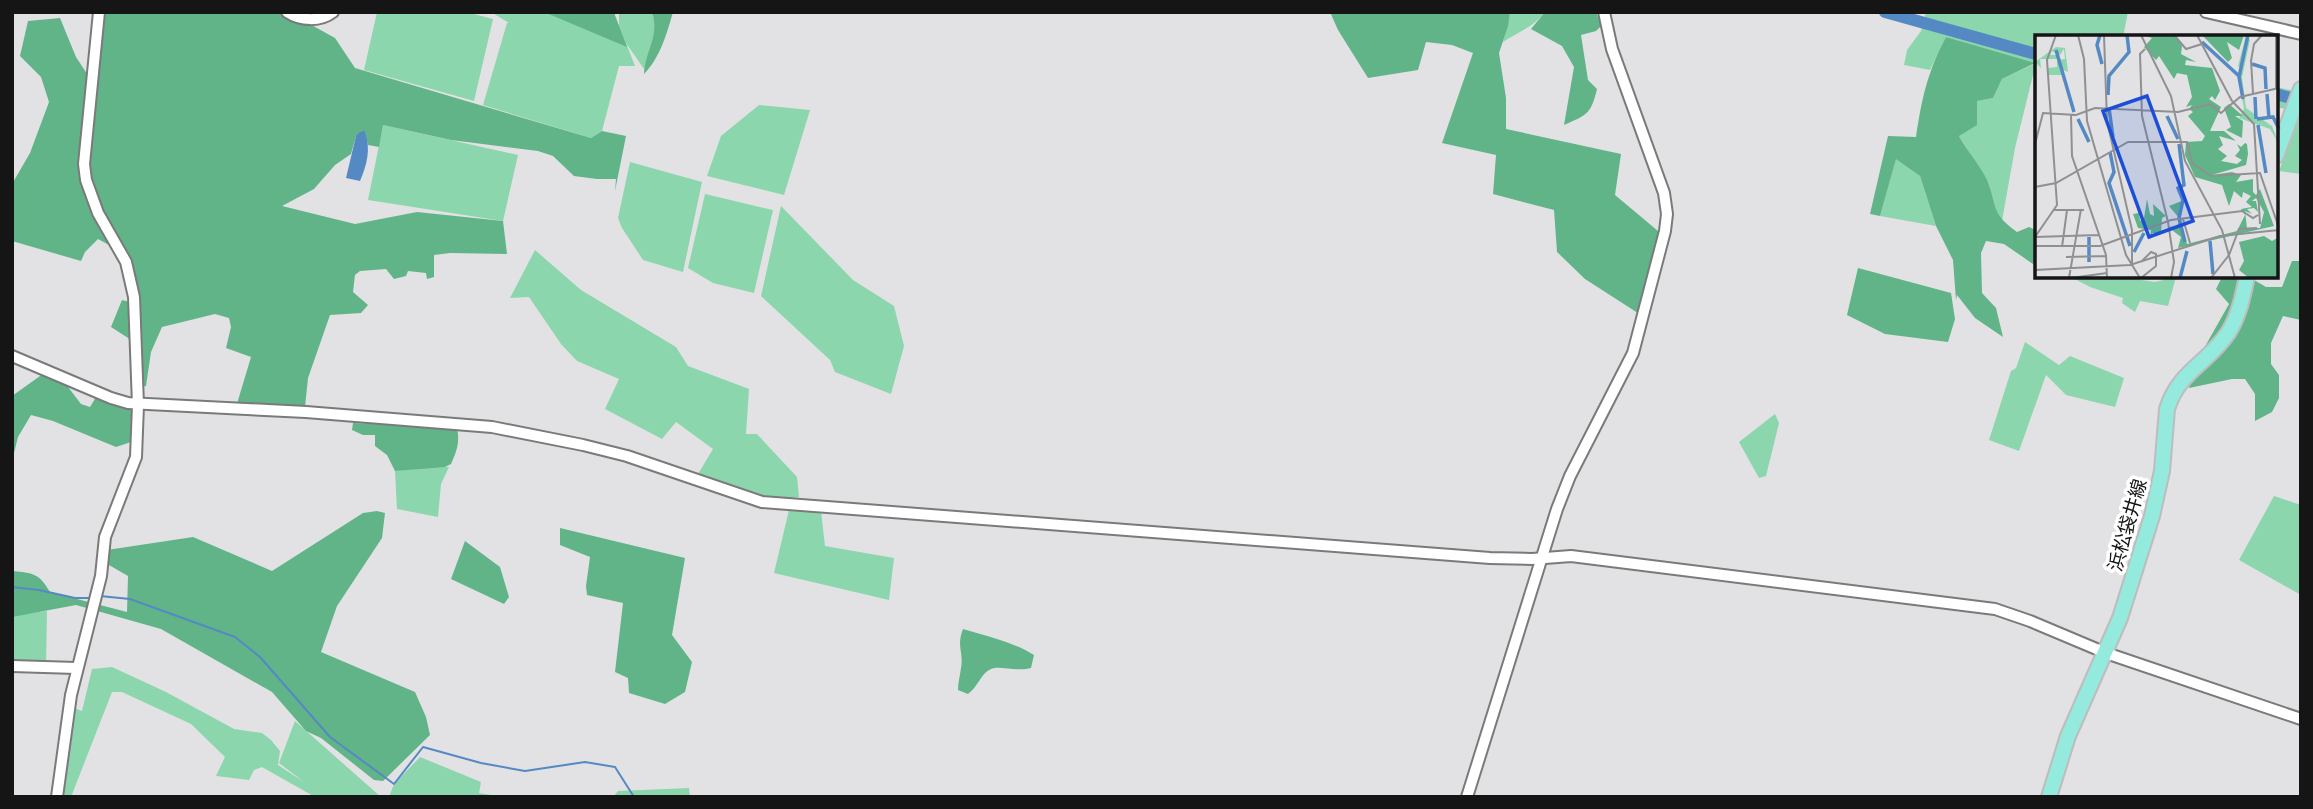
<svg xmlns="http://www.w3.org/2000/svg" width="2313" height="809" font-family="'Archivo Narrow','Noto Sans JP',sans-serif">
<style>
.green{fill:#8cd6ad}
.forest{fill:#60b488}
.water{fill:#5589c4}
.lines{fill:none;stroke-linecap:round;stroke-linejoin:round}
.stream{stroke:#5589c4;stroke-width:2}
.river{stroke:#5589c4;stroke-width:12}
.minor-casing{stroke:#7a7a7b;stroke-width:14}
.major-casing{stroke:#bdbdbe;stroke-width:18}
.minor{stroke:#fff;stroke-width:10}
.major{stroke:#94eadd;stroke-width:14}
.labels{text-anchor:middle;stroke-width:7;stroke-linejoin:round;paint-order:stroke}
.street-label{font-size:19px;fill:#151516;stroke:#fff}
.inset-river{fill:none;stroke:#5589c4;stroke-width:3.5}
.inset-road{fill:none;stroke:#909092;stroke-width:2}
.view{fill:#1d4ed8;fill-opacity:0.15;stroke:#1d4ed8;stroke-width:3.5}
.inset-edge{fill:none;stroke:#151516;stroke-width:3.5}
</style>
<rect width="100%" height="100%" fill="#e2e2e4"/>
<g class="green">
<path d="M377,12H466L493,19L474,101L364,70Z"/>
<path d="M491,12H614L619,26V12H652C659,32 651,51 644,69L626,43L635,66H619L602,131L591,138L483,105L507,23H509Z"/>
<path d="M1510,12H1545C1532,28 1520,31 1503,42Z"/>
<path d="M1926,12H2128L2123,37H2036V63L2015,148L2002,221L1992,205L1986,179L1959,136L1976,101L1993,98L2002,79L2034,64L1946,37L1930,70L1904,65L1907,50L1921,31Z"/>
<path d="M2276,87L2301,92V174L2279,171L2300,112L2276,107Z"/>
<path d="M759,105L810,110L784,195L707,176L721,136Z"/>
<path d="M383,125L518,155L503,221L368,200Z"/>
<path d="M1896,158L1920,176L1936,226L1880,216Z"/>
<path d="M630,162L702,182L683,272L643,260L622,228L618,218Z"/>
<path d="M705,194L773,210L754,293L713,283L688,268Z"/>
<path d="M781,206L853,280L894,306L904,346L891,394L835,372L830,360L761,296Z"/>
<path d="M535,250L581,290L676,347L688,366L749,389L746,434H757L797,477L799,497L768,502L698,474L713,449L676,422L662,439L605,409L619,379L577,361L561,344L529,297L510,298Z"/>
<path d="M2071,277H2134L2135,279L2155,282L2176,277L2168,306L2140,301L2135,312L2122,303L2123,298L2090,287Z"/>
<path d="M2025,342L2059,365L2070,356L2124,378L2115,407L2066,395L2046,375L2019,451L1989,440L2011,371L2016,368Z"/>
<path d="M1775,414L1779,423L1766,476L1759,478L1739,442Z"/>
<path d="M426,467H449L441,484L438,517L397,509L395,471Z"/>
<path d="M2274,496L2301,505V595L2239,560Z"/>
<path d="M789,510L821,511L825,546L894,558L889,600L774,573Z"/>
<path d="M47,611L46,667L12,666V615Z"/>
<path d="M112,667L166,692L234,729L262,733L271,740L280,751L278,765L304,782L279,763L295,721L381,797H315L262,767L254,770L249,780L216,776L225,757L191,724L122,692H112L71,797H61L72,707L82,711L92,669Z"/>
<path d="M420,757L481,782L479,793L503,797H389L394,784Z"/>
<path d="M689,788L690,797H613L618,791Z"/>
</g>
<g class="forest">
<path d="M105,12H288L335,38L355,68L591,138L602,131L626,136L615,191L616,179H597L574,176L553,156L538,151L451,140L383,125L379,147L368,145L365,132L356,136L351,154L335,165L314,189L282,206L355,224L417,212L503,221L507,254L450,253L434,255V277L427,279L426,273L408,271L406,276L394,279L386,269L360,271L355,275L353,292L368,305L361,313L330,315L308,378L305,407H236L251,357L226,348L231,327L229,318L215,314L162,327L151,352L146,386L140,387L139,345L111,327L122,300L134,303L120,251L98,239L85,252L81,261L12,241V184L30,153L49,102L41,77L20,56L28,21L60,18L76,57L97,89Z"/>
<path d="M544,12L614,13L627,47Z"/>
<path d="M652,12H673C667,33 660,58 644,74C645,51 660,37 652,12Z"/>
<path d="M1330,12H1510L1508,26L1499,53L1506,98V129L1621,154L1615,195L1664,236L1644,317L1585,279L1557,252L1554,210L1493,194L1496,155L1442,143L1473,53L1452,45L1426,42L1418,70L1368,78L1338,30Z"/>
<path d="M1545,12H1596L1601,26L1596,31L1581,35L1588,80L1597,89C1591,114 1587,115 1564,125L1574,67L1562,46L1531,29Z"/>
<path d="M1946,37L2035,63L2002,79L1993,98L1977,101V125L1959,136C1967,151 1980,165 1987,180C1998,208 1990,212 2017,232L2029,227L2036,230V266L2004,244L1986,241L1981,253L1982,293L1996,308L2003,337L1975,318L1957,295L1956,300L1953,260L1936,226L1920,176L1896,159L1880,216L1870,214L1888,136L1916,137C1922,98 1927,73 1946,37Z"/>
<path d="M2292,261H2301V320L2283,316L2271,343V364L2279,375V398L2272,412L2255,421V394L2245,379H2232L2189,388L2194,366L2229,304L2216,289L2222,277H2249L2266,287H2282Z"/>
<path d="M1858,268L1951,293L1955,319L1948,342L1885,334L1847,315Z"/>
<path d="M47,371L65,383L81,404L90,407L96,397L138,405L134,441L116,447L53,421L31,415L18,437L12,461V396Z"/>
<path d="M353,423L457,428C460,442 457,451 451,464L445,467L395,471L387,455L375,446V435H363L352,430Z"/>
<path d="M377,511L385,513L382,538L337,606L321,652L415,692L426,717L430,735L383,781L374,780L321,738L306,731L272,692L161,629L76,605L12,617V571C33,573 39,573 50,592L127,612L128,576L109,565L107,550L193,537L272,571L363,513Z"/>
<path d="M560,528L685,558L672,635L692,662L685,692L665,704L629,693L628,678L615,672L623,603L587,595L586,586L590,557L560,545Z"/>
<path d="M465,541L500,567L509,597L504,604L451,579Z"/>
<path d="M963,629C987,636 1013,642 1034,655L1031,668C1017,672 999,665 991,669C981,673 978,687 968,694L958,690C958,682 960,676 961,668C964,652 956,647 963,629Z"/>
</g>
<path class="water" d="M365,131C371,150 367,164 360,181L346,178L356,136L360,132Z"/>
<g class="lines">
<g class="stream">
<path d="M12,587L39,590L75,598H91"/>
<path d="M100,596L130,599L235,637L260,657L330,737L394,784L423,747L481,763L525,771L585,762L615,767L634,797"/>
</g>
<g class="river">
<path d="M1885,12L2036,54"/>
<path d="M2276,94L2301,101"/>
</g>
<defs>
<g id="minor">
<path d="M287,12C301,21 320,22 333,12"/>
<path d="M2206,12L2301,34"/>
<path d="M12,356L111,398L128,403L306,412L492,427L583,445L627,456L762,502L1490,558L1532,559L1571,556L1995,609L2030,621L2106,653L2301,719"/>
<path d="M12,666L76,668"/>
<path d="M57,797L71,695L101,576L105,537L136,457L138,405L134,297L126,262L98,213L86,180L84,164L99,12"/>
<path d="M1467,797L1557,509L1570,476L1633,353L1665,231L1667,214L1664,193L1612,49L1604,12"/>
</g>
<g id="major">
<path d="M2276,156L2301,89"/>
<path d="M2049,797L2068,736L2120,618L2152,516L2162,471L2167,409C2179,371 2208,363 2228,333C2239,316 2243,296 2247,276"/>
</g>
</defs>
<use href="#minor" class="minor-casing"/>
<use href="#major" class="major-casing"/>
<use href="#minor" class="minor"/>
<use href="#major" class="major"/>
</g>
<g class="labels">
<g class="street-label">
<text transform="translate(2127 525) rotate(-74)" y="7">浜松袋井線</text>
</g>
</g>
<g transform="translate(2035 35)">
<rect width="243" height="243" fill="#e2e2e4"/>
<path d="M211,0L215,5L207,42L211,73L237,91L243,107L235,94L204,83L209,74L203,41L207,34L203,31ZM21,12L30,13L33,37L26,34L28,40H13V33L22,32V25L30,24L29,14L25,20L17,16L15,20H22V24H5L6,33L0,27Z" fill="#8cd6ad"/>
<path d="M107,0H139L147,11L146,19L161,27L151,25L150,30L177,33L185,56L180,65L177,61L174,64L186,72L175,96H189L201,106L184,101L188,110L183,114L192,121L186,126L202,129L207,125L200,121L205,115L202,109L206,112L210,108L212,109L213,119L211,130L177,140L197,137L206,140L201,147L218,144V157L221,160L225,154L239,191L143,213L146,202L133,192L143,191L144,183L134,171L149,165L145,185L152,209L202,196L210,180L206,174L217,172L211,167L216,161L208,157L207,163L199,156L194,171L187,150L160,142L150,120L151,107L167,106L170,101L153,81L158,77L154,74L157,70L151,72L157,62L152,40L142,38L139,44L124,21L121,25L109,12L117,3ZM221,163L229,177L225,193H212L210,176L217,179L212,174L219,173L223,177L221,166H217ZM167,0H209L204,15L192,7L197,23L193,27ZM194,69L208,81H200L208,86L207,103L191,95L196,92L189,73ZM112,164L115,179L119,181L118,169L131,181L127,183L126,198H117L115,206L116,195L103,193L98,179L104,178L105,186L109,183ZM229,201L237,206L244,202L243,243H214L204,235L209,226L204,207Z" fill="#60b488" fill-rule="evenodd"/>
<path class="inset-river" d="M65,0L62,10L67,29M167,7L204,41M21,15L39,77M217,29L230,33L231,54M232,59L234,83M73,60L74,41L94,17L92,0M220,62L221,84M208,64L204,42L213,0M74,73L78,102M132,81L143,104M43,84L54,107M222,84L238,82L244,94M223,90L231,138M144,109L149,150L143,153L148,165L144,183L150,207M75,117L79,137L74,148L95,211M54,202V227M175,206L178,239M99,217L109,198M145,243L152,216"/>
<path class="inset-road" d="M43,0L49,24L52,86L91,220L105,243M69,0L72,86L97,195V228M106,0L136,61L150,126L187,195L200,243M139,0L151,14L167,9M162,0L197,66M241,0V54M110,14L105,19L107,81L133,187L139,227L136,243M218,58L216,26L219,9L227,0M197,66L219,89L225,189M36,80L37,121L71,220L72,243M0,109L8,78L41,80L60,73L143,77L175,69L186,78L205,62L244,53M0,152L21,148L93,107H152L157,128L176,141L225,138L244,193M19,175H49M148,184L155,208M0,202L22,170L12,25L21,0M0,202L64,200M0,211H65L136,185L207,176L218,183L223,180M27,212L32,175M31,222L71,221M0,235L95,230L185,201L244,195M34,243L46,174M36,243L72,238M106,243L121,231V219L116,217L107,226M176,243L194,220L204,194L222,193"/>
<path class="view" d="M112,61L158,186L114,202L68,76Z"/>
<rect width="243" height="243" class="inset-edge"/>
</g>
<rect width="2313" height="809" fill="none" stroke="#151516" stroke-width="28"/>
</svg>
